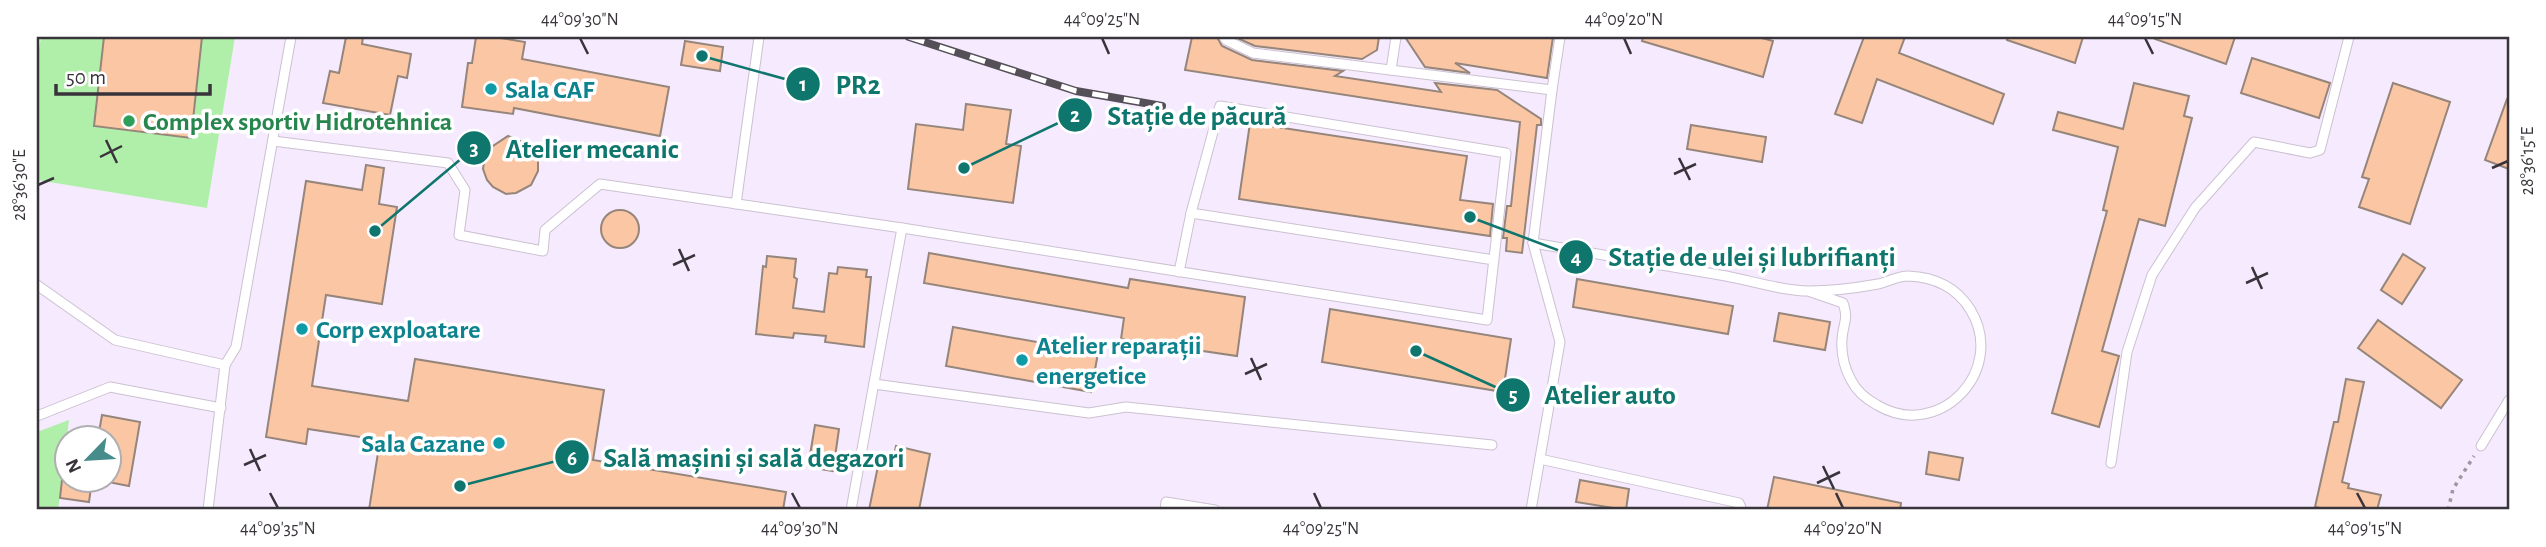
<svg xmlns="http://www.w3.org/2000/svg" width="2546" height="547" font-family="'Alegreya Sans',sans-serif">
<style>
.industrial{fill:#f5eafe;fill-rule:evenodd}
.green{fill:#b0efa9}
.building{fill:#fbc6a4;stroke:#95857a;stroke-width:2}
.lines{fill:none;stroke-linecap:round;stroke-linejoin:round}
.lane-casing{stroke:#ccc1d1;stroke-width:11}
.path{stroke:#9c979e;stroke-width:3.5;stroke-dasharray:3.5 5;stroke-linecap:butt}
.lane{stroke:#fff;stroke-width:9}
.rail-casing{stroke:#555057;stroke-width:8}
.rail{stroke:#fff;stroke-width:5;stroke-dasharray:16;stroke-linecap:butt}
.ticks{fill:none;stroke:#39343b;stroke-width:2.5}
.culture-dot{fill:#0f9aa8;stroke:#fff;stroke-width:2.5}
.leisure-dot{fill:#2e9e5b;stroke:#fff;stroke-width:2.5}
.labels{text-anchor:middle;stroke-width:7;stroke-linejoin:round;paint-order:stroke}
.culture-label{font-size:26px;font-weight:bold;fill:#0d838f;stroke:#fff;text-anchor:start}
.leisure-label{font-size:26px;font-weight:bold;fill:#27864d;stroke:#fff;text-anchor:start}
.leader{fill:none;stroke:#0f766e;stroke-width:2.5}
.callout-dot{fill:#0f766e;stroke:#fff;stroke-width:2.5}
.mark-label{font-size:21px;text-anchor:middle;font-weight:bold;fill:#fff}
.callout-label{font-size:28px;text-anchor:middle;font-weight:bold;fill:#0f766e;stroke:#fff;stroke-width:7;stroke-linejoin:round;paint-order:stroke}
.neatline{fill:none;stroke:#39343b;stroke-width:2.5}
.ticks-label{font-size:18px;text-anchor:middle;fill:#39343b}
</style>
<rect width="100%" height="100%" fill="#fcf7fd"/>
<path class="industrial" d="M235,37H2509V510H37V180L207,208ZM66,438H108V480H66Z"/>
<g class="green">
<path d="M41,37H235L207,208L37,180V61Z"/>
<path d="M69,420L58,510H37V432Z"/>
</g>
<g class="building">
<path d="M104,37H202L191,138L94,126Z"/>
<path d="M346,37H363L362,44L411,54L407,78L398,76L390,115L323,103L330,71L339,73Z"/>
<path d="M476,37H494L525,42L522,59L669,87L660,136L514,108L513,114L462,107L468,63H472Z"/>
<path d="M1192,37H1217L1222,46L1252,60L1343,71L1335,76L1441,92L1435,83L1497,90L1541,119V125H1537L1522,253L1506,251L1507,238H1503L1507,206H1511L1520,122L1185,70Z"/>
<path d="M1235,37H1379L1377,50L1362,59L1255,46Z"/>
<path d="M1405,37L1416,38L1553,37L1547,78L1455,63L1470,73L1425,67Z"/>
<path d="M1643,37H1758L1773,41L1763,77L1642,41Z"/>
<path d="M1864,37H1905L1899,53L2004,94L1993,124L1877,79L1862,123L1835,114Z"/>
<path d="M2007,37H2083L2075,63L2007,40Z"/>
<path d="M2156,37H2235L2226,64L2155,39Z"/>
<path d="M685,41L723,47L720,71L681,65Z"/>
<path d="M2252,58L2330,83L2319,118L2241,93Z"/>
<path d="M2134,83L2189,96L2184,116L2192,118L2165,226L2139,219L2102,351L2119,356L2099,427L2052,413L2107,211L2103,210L2118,147L2053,130L2058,112L2123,129Z"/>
<path d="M2393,83L2450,102L2410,224L2359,207L2369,179L2362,177Z"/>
<path d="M2507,99H2509V169L2485,160Z"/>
<path d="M966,104L1011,110L1006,144L1021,146L1013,203L908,189L916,124L963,130Z"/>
<path d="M1250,123L1467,156L1460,200L1493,204L1490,236L1239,199Z"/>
<path d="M1691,125L1766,137L1762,162L1687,149Z"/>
<path d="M508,136L525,143L535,152L538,161V171L531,185L516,193L506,194L493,187L487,180L483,169L485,156L490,148Z"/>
<path d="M366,165L384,168L379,204L397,207L382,304L326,295L312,386L408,401L415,359L604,390L593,460L786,492L783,510H369L380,440L308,429L306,444L266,437L306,181L362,190Z"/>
<circle cx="620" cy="229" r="19"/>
<path d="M929,253L1128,288L1130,279L1245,297L1237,356L1121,339L1124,318L924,283Z"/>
<path d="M2403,254L2425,268L2402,304L2381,290Z"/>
<path d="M767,256L796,259L794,277L797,279L793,308L824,312L829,273L837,274L838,267L867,270L866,277H871L864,347L825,342L826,336L794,333L793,338L756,334L763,266L766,267Z"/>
<path d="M1577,279L1733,306L1728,334L1573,307Z"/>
<path d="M1330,309L1511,339L1503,392L1322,362Z"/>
<path d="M1779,313L1830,322L1825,350L1774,341Z"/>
<path d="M2378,320L2462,380L2441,408L2358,348Z"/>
<path d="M953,327L1098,353L1091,392L946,366Z"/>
<path d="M2346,379L2364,382L2342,482L2349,484L2348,488L2381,495L2377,510H2330L2315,507L2334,422H2338Z"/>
<path d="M102,415L140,422L129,486L108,482V438H98Z"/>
<path d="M815,425L839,429L833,471L808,467Z"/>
<path d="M896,446L930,454L919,510H869L878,466L891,469Z"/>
<path d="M1929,452L1963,458L1959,480L1926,474Z"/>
<path d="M1774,477L1901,503L1900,510H1767Z"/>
<path d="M62,480H92L89,502L60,498Z"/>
<path d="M1580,480L1629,489L1626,510L1576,502Z"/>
</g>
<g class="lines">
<defs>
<g id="lane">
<path d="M1224,37L1226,40L1253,53L1552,90L1533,243L1560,342L1531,510"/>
<path d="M1391,70L1396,37"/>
<path d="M1552,90L1560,37"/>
<path d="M273,141L448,163L465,190L459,235L543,251L545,230L600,184L902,228L851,510"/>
<path d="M736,204L759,37"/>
<path d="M902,228L1487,320L1506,153L1220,106L1191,213L1494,260"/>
<path d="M1533,243C1597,254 1661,265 1726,276C1752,281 1783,291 1809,291C1831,291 1856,288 1878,284C1888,282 1897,276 1908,276C1934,277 1956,287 1970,309C2008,370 1939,442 1877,405C1866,399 1856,390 1851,380C1844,367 1841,353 1842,339C1843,323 1849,320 1843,303L1808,291"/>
<path d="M1179,272L1191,213"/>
<path d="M37,285L115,340L225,365"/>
<path d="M874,384L1089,413L1126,407L1492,445"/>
<path d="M37,416L110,387L221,408"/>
<path d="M2481,446L2509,400"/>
<path d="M1540,459L1739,503L1742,510"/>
<path d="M2111,463L2127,352L2152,275L2195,208L2254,142L2310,153L2320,150L2349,37"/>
<path d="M208,510L225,365L236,347L291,37"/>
<path d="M1165,510L1166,502L1215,510"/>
</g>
</defs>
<use href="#lane" class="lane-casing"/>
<path class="path" d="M2448,510L2453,489L2474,456"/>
<use href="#lane" class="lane"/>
<defs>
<path id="rail" d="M909,37L1076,91L1162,106"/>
</defs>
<use href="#rail" class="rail-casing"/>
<use href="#rail" class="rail"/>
</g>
<path class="ticks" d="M580,38L588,54M1102,38L1109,54M1624,38L1631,54M2145,38L2153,54M106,140L117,163M100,157L122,146M1679,158L1690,180M2492,168L2508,161M1674,174L1696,164M38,185L54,178M679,249L689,271M673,265L695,255M2252,267L2262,289M2246,283L2268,273M1251,358L1261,380M1245,374L1267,364M250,449L260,471M244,465L266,455M1823,466L1834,489M1817,483L1840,472M270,493L278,508M792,493L800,508M1314,493L1321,508M1836,493L1843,508M2357,493L2365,508"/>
<g class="culture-dot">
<circle cx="491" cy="89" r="7"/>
<circle cx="302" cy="329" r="7"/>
<circle cx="1022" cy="360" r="7"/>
<circle cx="499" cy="443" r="7"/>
</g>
<circle class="leisure-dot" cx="129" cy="121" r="7"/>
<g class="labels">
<g class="culture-label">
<text x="505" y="98">Sala CAF</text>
<text x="316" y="338">Corp exploatare</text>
<text x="1036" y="354">Atelier reparații<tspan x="1036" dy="30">energetice</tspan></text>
<text x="485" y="452" text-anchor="end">Sala Cazane</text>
</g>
<g class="leisure-label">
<text x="143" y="130">Complex sportiv Hidrotehnica</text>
</g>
</g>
<path class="leader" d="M702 56L803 84M964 168L1075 115M375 231L474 148M1470 217L1576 257M1416 351L1513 395M460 486L572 457"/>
<g class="callout-dot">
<circle cx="702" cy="56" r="7"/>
<circle cx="964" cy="168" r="7"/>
<circle cx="375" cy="231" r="7"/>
<circle cx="1470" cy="217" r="7"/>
<circle cx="1416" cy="351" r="7"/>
<circle cx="460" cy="486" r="7"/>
<circle cx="803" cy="84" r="18"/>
<circle cx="1075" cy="115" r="18"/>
<circle cx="474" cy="148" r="18"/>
<circle cx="1576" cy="257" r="18"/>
<circle cx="1513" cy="395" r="18"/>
<circle cx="572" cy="457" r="18"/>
</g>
<g class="mark-label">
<text x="803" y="91">1</text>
<text x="1075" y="122">2</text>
<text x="474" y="155">3</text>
<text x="1576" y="264">4</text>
<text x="1513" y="402">5</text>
<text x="572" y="465">6</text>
</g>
<g class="callout-label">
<text x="858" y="94">PR2</text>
<text x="1197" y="125">Stație de păcură</text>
<text x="592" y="158">Atelier mecanic</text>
<text x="1752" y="266">Stație de ulei și lubrifianți</text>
<text x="1610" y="404">Atelier auto</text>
<text x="754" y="467">Sală mașini și sală degazori</text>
</g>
<rect width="2546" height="547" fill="none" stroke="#ffffff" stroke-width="77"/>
<g transform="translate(88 459) rotate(245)"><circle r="33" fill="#ffffff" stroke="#b0aeb1" stroke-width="2"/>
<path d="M0-5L12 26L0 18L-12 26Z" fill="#458c8a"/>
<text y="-10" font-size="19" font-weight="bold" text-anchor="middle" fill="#39343b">N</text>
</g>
<path d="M56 84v10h154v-10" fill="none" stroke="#39343b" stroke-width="3.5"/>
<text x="66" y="84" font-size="21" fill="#39343b" stroke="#ffffff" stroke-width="5" paint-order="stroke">50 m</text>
<rect x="38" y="38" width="2470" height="470" class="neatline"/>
<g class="ticks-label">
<text x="580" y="25">44°09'30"N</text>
<text x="1102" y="25">44°09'25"N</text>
<text x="1624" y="25">44°09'20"N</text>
<text x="2145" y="25">44°09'15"N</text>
<text transform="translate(2527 161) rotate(-90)" y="6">28°36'15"E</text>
<text transform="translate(19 185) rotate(-90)" y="6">28°36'30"E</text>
<text x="278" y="534">44°09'35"N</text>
<text x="800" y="534">44°09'30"N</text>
<text x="1321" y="534">44°09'25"N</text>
<text x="1843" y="534">44°09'20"N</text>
<text x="2365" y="534">44°09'15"N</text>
</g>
</svg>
